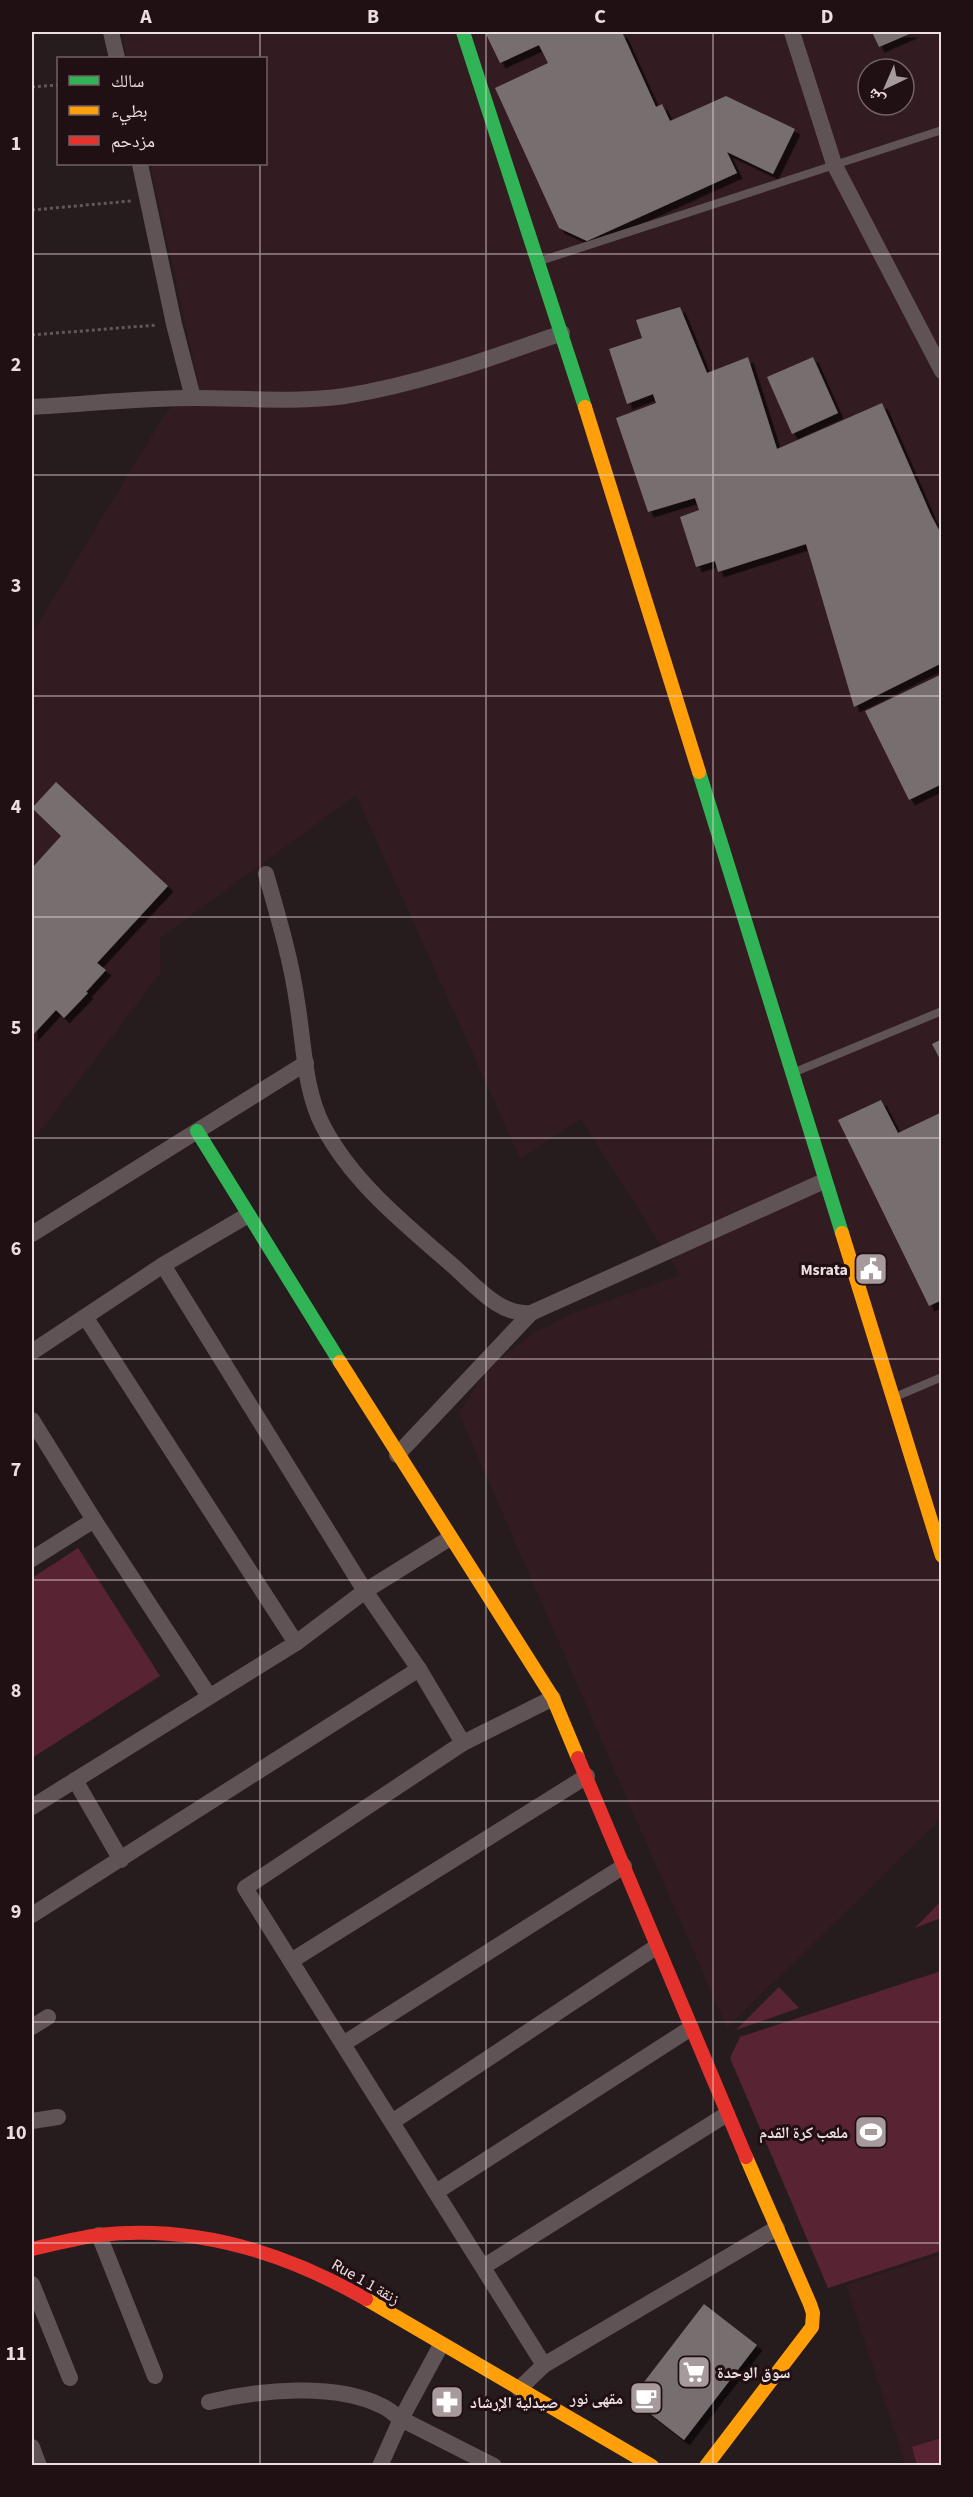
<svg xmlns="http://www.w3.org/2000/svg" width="973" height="2497" font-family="'Source Sans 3','Noto Naskh Arabic',sans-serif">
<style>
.built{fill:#321b21;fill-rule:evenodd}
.green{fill:#582333}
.building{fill:#776e70;filter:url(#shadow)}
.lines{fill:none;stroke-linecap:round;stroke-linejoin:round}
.path{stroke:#615759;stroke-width:3;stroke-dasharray:3 3;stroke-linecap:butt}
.lane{stroke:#605356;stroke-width:8}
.street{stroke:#605356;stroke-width:16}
.fast{stroke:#30b455;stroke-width:14}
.slow{stroke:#ff9f0a;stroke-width:14}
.jam{stroke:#e5322d;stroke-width:14}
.grid{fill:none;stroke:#ebdee1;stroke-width:1.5;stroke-opacity:0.55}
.labels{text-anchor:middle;stroke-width:6;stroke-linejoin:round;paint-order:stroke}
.poi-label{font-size:16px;font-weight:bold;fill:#ebdee1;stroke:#200f13;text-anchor:end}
.street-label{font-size:16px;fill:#ebdee1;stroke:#200f13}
.neatline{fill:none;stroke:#ebdee1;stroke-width:2}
.grid-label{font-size:20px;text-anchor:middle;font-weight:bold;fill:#ebdee1}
</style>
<defs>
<filter id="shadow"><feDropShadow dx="5.5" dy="5.5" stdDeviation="0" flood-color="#0009"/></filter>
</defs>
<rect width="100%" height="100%" fill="#261c1e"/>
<g class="built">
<path d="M121,32H941V1819L727,2028L459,1413L483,1376L498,1360L533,1334L571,1314L680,1275L581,1119L520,1158L356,795L160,938L161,972L32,1142V634L165,414L198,381L150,164H266V58H127ZM868,69H904V105H868Z"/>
<path d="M941,2254V2465H906L846,2285Z"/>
</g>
<g class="green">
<path d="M78,1548L160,1676L32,1758V1578Z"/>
<path d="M941,1901V1918L915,1928Z"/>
<path d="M941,1971V2251L828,2288L730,2058L740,2037Z"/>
<path d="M779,1987L799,2008L736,2030Z"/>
<path d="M941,2438V2465H917L912,2447Z"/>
</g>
<g class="building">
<path d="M485,32H622L656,107L662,104L670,121L726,96L795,129L773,174L727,152L737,173L587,241L559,228L495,88L548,63L539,45L500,63Z"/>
<path d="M872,32H914L879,47Z"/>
<path d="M680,307L707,373L748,357L777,449L882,403L931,515L940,532L942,530V663L854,707L806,544L718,572L715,561L696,567L680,517L699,510L695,498L648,512L616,418L656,403L653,394L627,404L609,349L642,338L636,320Z"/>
<path d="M813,357L838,413L792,434L767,377Z"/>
<path d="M942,674V784L909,800L865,711Z"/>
<path d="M56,782L168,886L97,963L106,970L86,992L88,993L64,1018L56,1010L32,1036V868L61,836L32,808Z"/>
<path d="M942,1039V1063L932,1044Z"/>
<path d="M881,1100L898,1133L942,1112V1300L929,1306L838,1120Z"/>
<path d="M704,2304L757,2345L684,2440L631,2399Z"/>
</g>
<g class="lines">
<g class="path">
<path d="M32,87L58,85"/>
<path d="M32,210L131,201"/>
<path d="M32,335L157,325"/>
</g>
<g class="lane">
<path d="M540,261L942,130"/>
<path d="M795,1072L942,1011"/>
<path d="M895,1397L942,1377"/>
</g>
<g class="street">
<path d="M111,32L117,58"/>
<path d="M792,32L834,164L942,371"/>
<path d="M140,164L174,324L193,398"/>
<path d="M32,407C86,404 141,398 195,398C245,398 295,403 345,396C420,384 491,358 562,333"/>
<path d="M266,874C278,916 291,959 297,1002C304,1042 304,1090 323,1126C352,1182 405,1224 452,1265C474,1284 499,1316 531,1313L824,1181"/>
<path d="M32,1234L306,1063"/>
<path d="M163,1265L365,1591L419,1669L463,1743"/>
<path d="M86,1318L296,1643"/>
<path d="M32,1352L163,1265L248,1215"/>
<path d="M32,1420L94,1520L209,1696"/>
<path d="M397,1455L531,1313"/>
<path d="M32,1559L94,1520"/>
<path d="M75,1780L121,1860"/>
<path d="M32,1807L296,1643L365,1591L450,1538"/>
<path d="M32,1915L419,1669"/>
<path d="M291,1961L587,1776"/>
<path d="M32,2027L48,2017"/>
<path d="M343,2044L624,1866"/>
<path d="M32,2121L58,2117"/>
<path d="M392,2122L656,1947"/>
<path d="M436,2192L691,2028"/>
<path d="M99,2235L155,2376"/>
<path d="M483,2267L727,2114"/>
<path d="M32,2284L70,2378"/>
<path d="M544,2365L245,1888L463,1743L553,1698"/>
<path d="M519,2389L544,2365L777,2228"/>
<path d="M209,2402C258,2390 335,2382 382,2406C389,2409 395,2415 401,2419L441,2345"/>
<path d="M32,2447L39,2466"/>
<path d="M380,2466L401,2419L494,2466"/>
</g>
<g class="fast">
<path d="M463,32L585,407"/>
<path d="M699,772L842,1233"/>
<path d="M197,1131L340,1362"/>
</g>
<g class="slow">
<path d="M585,407L699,772"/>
<path d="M842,1233L942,1556"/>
<path d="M340,1362L553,1698L578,1758"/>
<path d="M366,2299L652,2466"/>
<path d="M706,2466L812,2327L813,2313L810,2304L746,2157"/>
</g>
<g class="jam">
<path d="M578,1758L746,2157"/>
<path d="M32,2249C54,2244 77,2238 99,2235C195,2224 284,2252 366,2299"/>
</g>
</g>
<path class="grid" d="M260,32V58M486,32V2466M713,32V2466M260,164V2466M32,254H942M32,475H942M32,696H942M32,917H942M32,1138H942M32,1359H942M32,1580H942M32,1801H942M32,2022H942M32,2243H942"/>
<defs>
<symbol id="civic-square" viewBox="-11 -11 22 22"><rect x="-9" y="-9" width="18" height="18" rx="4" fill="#a69a9d" stroke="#200f13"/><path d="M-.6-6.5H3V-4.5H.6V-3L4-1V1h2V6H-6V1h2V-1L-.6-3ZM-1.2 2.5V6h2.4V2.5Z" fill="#fff"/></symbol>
<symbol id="stadium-square" viewBox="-11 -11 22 22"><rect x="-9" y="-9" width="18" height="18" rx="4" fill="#a69a9d" stroke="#200f13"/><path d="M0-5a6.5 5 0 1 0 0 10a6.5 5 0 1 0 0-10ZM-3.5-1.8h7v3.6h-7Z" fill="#fff"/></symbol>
<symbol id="supermarket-square" viewBox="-11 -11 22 22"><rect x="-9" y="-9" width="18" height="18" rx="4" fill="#a69a9d" stroke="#200f13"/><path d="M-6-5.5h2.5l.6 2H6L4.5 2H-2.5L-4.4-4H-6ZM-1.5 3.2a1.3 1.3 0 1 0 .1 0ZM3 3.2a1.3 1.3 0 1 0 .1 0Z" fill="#fff"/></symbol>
<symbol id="cafe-square" viewBox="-11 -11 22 22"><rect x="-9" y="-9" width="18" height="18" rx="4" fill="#a69a9d" stroke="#200f13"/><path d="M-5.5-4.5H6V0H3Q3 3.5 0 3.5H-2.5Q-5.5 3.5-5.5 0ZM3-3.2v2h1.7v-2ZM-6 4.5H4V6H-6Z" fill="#fff"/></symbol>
<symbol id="pharmacy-square" viewBox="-11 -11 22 22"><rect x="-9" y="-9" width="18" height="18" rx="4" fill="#a69a9d" stroke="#200f13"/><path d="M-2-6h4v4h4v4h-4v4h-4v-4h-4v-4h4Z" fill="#fff"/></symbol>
</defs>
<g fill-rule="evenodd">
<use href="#civic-square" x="852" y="1250" width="38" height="38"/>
<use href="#stadium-square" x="852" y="2113" width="38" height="38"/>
<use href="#supermarket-square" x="675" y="2353" width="38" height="38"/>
<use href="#cafe-square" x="627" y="2379" width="38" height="38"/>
<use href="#pharmacy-square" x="428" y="2383" width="38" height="38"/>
</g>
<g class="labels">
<g class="poi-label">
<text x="848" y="1275">Msrata</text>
<text x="848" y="2138">ملعب كرة القدم</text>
<text x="717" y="2378" text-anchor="start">سوق الوحدة</text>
<text x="623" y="2404">مقهى نور</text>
<text x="470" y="2408" text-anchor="start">صيدلية الإرشاد</text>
</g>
<g class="street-label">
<text transform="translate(366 2281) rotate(30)" y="6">Rue 1 زنقة 1</text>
</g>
</g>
<rect width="973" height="2497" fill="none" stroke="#200f13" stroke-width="66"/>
<rect x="57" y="57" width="210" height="108" fill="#200f13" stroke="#716265" stroke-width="1.5"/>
<rect x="69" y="76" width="30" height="9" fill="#30b455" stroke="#716265" stroke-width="1.5"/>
<text x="111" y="87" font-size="18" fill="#ebdee1">سالك</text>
<rect x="69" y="106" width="30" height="9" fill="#ff9f0a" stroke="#716265" stroke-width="1.5"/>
<text x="111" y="117" font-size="18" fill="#ebdee1">بطيء</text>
<rect x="69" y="136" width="30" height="9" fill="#e5322d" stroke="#716265" stroke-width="1.5"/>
<text x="111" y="147" font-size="18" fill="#ebdee1">مزدحم</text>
<g transform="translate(886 87) rotate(224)"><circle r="28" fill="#200f13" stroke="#716265" stroke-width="1.5"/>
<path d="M0-4.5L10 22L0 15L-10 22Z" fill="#a69a9d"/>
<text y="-9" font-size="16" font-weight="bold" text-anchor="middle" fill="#ebdee1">ش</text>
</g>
<rect x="33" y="33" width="907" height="2431" class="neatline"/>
<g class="grid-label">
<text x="146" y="23">A</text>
<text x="373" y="23">B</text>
<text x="600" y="23">C</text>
<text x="827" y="23">D</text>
<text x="16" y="150">1</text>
<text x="16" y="371">2</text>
<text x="16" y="592">3</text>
<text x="16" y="813">4</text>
<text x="16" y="1034">5</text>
<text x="16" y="1255">6</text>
<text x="16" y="1476">7</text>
<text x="16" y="1697">8</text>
<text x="16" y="1918">9</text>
<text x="16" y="2139">10</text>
<text x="16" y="2360">11</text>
</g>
</svg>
